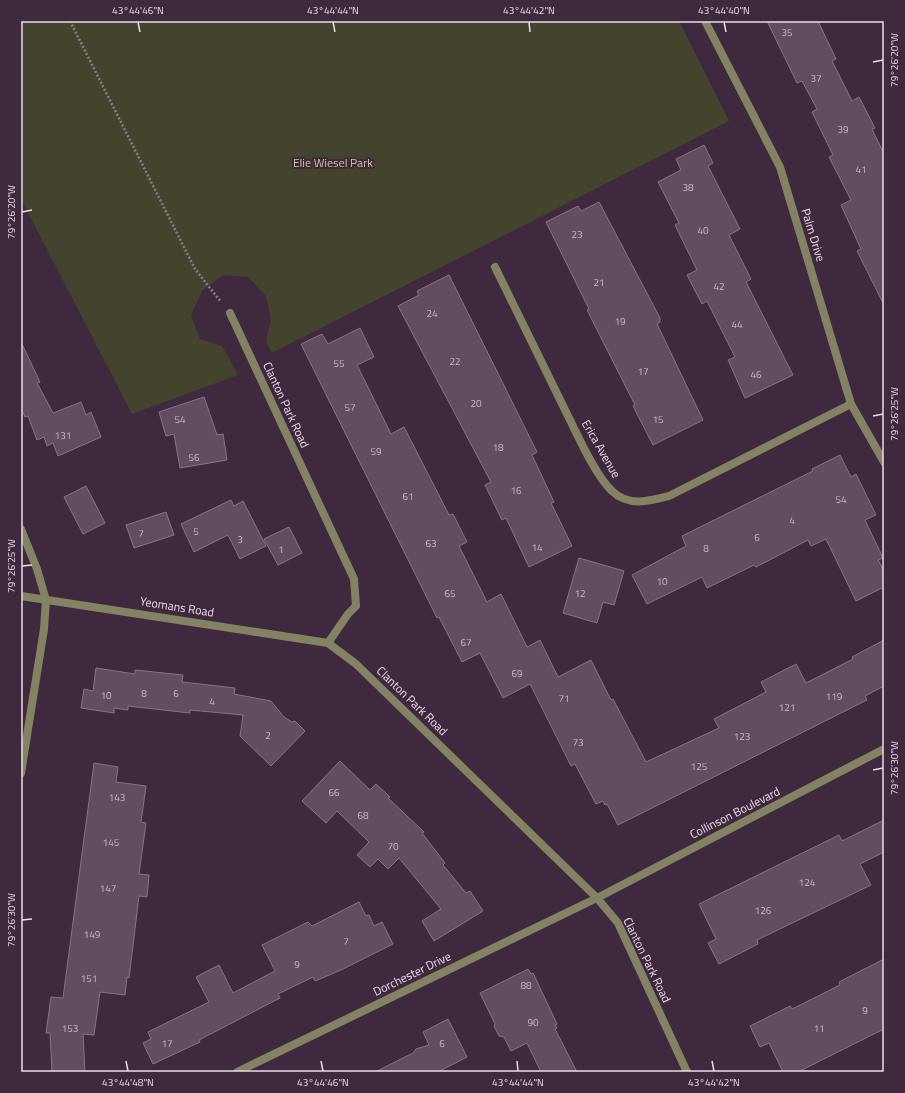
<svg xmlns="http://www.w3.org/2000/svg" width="905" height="1093" font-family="'Titillium Web',sans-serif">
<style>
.green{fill:#43432e}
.building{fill:#614c60;stroke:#8b7289}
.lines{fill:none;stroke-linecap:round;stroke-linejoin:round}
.path{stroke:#8d7b8c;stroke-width:2.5;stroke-dasharray:2 2;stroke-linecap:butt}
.street{stroke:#838363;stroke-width:8}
.ticks{fill:none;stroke:#ebddea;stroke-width:1.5}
.labels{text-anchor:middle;stroke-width:4;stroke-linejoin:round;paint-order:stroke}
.number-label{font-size:10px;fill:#c8b9c8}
.park-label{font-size:12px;fill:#cac993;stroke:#3f293e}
.street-label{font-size:12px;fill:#ebddea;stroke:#3f293e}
.neatline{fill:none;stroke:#ebddea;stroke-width:1.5}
.ticks-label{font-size:10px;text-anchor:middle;fill:#ebddea}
</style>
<rect width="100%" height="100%" fill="#3f293e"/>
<path class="green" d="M21,21H679L729,121L272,353L266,342L271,320L266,296L248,277L223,275L202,291L191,315L200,339L222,346L238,375L132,414L21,199Z"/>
<g class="building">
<path d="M767,21H818L836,59L832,61L852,101L859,97L875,128L872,129L884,154V305L857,251L861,249L841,205L851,200L829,157L833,155L812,112L817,109L802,81L797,83Z"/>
<path d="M704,145L713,163L708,166L740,229L729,235L751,279L746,282L793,375L745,398L728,360L735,357L707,301L702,304L687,275L697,270L675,225L679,223L658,182L681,170L676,159Z"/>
<path d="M599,202L660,318V322L657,324L703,420L653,445L633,406L635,405L587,310L589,309L546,222L578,206L581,211Z"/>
<path d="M449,275L537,452L532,455L554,502L551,503L572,546L529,567L506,518L502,520L485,485L491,482L398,306L419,295L417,291Z"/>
<path d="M360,328L374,357L357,365L391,434L404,427L449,515L453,514L467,542L459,546L487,602L501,594L527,647L540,640L558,677L591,660L611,700L613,699L646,762L719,728L714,719L766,692L761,682L796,664L806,683L853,659L852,657L884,640V686L865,696L867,700L618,825L607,804L605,805L603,801L596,804L575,764L571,766L530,684L503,698L480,653L462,662L439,617L437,618L301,344L322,334L328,344Z"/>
<path d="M21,342L40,382L37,383L53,413L81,402L86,415L91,412L101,437L58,456L53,443L47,446L44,437L37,440L28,416L25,417L21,408Z"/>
<path d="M204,397L217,435L223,434L227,460L180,468L174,434L166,436L159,412Z"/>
<path d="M840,455L851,477L856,474L876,515L865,520L883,558L878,560L884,571V587L856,601L826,539L811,546L808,540L756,567L754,565L707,588L702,577L647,604L632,575L686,546L682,536L813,471L812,469Z"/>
<path d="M86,486L105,523L83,534L64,497Z"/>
<path d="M231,500L234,506L243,501L266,546L240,559L228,535L194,552L181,524Z"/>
<path d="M166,512L174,535L134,548L126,525Z"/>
<path d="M289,527L302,553L278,565L264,539Z"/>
<path d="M579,558L624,571L614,605L603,602L597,623L563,613Z"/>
<path d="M96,668L135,674V670L183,675L182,682L235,688L234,694L271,701L284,717L292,722L295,721L305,731L271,766L240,736L243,715L190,710V713L128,706V710L114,708V713L81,708L84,689L93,691Z"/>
<path d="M340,761L370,790L376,784L390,797L388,798L424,832L422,833L445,863L443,865L466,893L470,891L483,911L434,941L422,921L441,909L399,858L388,869L378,859L370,867L357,855L369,842L337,811L326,823L302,801Z"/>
<path d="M94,763L118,767L116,782L146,786L141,822L146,823L139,874L149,875L147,897L139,896L129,978L127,977L125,995L100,992L94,1035L83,1034L85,1072H52L50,1033H46L51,997L63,998Z"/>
<path d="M884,820V852L860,864L871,885L757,940L758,944L719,964L708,943L716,939L699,904L839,835L842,841Z"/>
<path d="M359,902L366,916L369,915L374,926L382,922L393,944L341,970L315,981L313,977L278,994L280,998L224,1027L199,1040L200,1042L153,1064L143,1043L151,1039L148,1032L209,1002L196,977L219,965L233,993L275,971L262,945L308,922L312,926Z"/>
<path d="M884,959V1029L798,1072H783L769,1043L760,1047L750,1026L790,1006L792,1009L840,985L839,982Z"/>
<path d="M528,969L531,974L533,973L557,1024L555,1025L557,1028L555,1029L577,1072H541L527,1043L511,1051L504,1037L499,1036L494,1026L495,1024L480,993Z"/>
<path d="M448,1019L467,1057L438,1072H375L413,1053L416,1049L429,1045L423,1032Z"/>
</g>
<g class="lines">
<path class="path" d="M70,21L195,269L221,302"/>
<g class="street">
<path d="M705,21L780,167L851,404L884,462"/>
<path d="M495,267C519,317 544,367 569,418C579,438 596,476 612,491C628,507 650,501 669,496L851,404"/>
<path d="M230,313L354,579L356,606L348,614L328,643"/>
<path d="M21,529L37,569L46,600L44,629L21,773"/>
<path d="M21,596L328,643L356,664L597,898L618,923L687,1072"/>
<path d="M237,1072L597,898L884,749"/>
</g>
</g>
<path class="ticks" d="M138,22L140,32M333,22L335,32M529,22L530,32M724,22L726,32M873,62L883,60M22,212L32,210M873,416L883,414M22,566L32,565M873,770L883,768M22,920L32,919M126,1061L128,1071M321,1061L323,1071M517,1061L518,1071M712,1061L714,1071"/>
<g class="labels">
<g class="number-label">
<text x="787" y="36">35</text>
<text x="816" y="82">37</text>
<text x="843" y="133">39</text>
<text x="861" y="173">41</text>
<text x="688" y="191">38</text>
<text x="703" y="234">40</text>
<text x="577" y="238">23</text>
<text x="599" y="286">21</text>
<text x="719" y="290">42</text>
<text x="432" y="317">24</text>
<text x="620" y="325">19</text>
<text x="737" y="328">44</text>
<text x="455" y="365">22</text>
<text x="339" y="367">55</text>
<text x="643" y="375">17</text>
<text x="756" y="378">46</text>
<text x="476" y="407">20</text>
<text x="350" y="411">57</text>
<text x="180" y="423">54</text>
<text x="658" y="423">15</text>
<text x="63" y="439">131</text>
<text x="498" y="451">18</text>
<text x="376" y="455">59</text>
<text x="194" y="461">56</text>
<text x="516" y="494">16</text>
<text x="408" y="500">61</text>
<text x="841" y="503">54</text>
<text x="792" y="524">4</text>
<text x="196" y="535">5</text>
<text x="141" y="537">7</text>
<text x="757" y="541">6</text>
<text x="240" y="543">3</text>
<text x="431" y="547">63</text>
<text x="537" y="551">14</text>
<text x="706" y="552">8</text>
<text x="281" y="553">1</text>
<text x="662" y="585">10</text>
<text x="450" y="597">65</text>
<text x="580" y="597">12</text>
<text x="466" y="646">67</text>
<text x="517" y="677">69</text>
<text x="144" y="697">8</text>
<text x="176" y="697">6</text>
<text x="106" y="699">10</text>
<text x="834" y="700">119</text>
<text x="564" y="702">71</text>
<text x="212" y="705">4</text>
<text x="787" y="711">121</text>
<text x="268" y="739">2</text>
<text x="742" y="740">123</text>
<text x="578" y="746">73</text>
<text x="699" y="770">125</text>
<text x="334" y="796">66</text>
<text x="117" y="801">143</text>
<text x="363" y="819">68</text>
<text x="111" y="846">145</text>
<text x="393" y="850">70</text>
<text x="807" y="886">124</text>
<text x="108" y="892">147</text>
<text x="763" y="914">126</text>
<text x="92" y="938">149</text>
<text x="346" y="945">7</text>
<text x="297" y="968">9</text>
<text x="89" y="982">151</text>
<text x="526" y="989">88</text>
<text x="865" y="1014">9</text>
<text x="533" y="1026">90</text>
<text x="70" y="1032">153</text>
<text x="819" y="1032">11</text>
<text x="167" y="1047">17</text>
<text x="442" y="1047">6</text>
</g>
<g class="park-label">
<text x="333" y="167">Elie Wiesel Park</text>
</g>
<g class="street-label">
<text transform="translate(813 235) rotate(73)" y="4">Palm Drive</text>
<text transform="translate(286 405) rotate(65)" y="4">Clanton Park Road</text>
<text transform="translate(601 449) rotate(60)" y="4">Erica Avenue</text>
<text transform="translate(177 607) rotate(9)" y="4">Yeomans Road</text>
<text transform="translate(412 701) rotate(44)" y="4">Clanton Park Road</text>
<text transform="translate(735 813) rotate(-27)" y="4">Collinson Boulevard</text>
<text transform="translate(647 960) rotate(64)" y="4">Clanton Park Road</text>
<text transform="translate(412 974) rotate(-26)" y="4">Dorchester Drive</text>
</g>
</g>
<rect width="905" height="1093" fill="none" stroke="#3f293e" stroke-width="44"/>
<rect x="22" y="22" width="861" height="1049" class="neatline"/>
<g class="ticks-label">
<text x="138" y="14">43°44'46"N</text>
<text x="333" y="14">43°44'44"N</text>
<text x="529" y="14">43°44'42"N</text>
<text x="724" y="14">43°44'40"N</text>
<text transform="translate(894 60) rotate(-90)" y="4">79°26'20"W</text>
<text transform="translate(11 212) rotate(-90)" y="4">79°26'20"W</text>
<text transform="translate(894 414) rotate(-90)" y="4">79°26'25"W</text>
<text transform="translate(11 566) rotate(-90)" y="4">79°26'25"W</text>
<text transform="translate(894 768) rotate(-90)" y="4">79°26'30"W</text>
<text transform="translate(11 920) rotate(-90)" y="4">79°26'30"W</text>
<text x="128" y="1086">43°44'48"N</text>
<text x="323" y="1086">43°44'46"N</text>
<text x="518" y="1086">43°44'44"N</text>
<text x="714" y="1086">43°44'42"N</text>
</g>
</svg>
